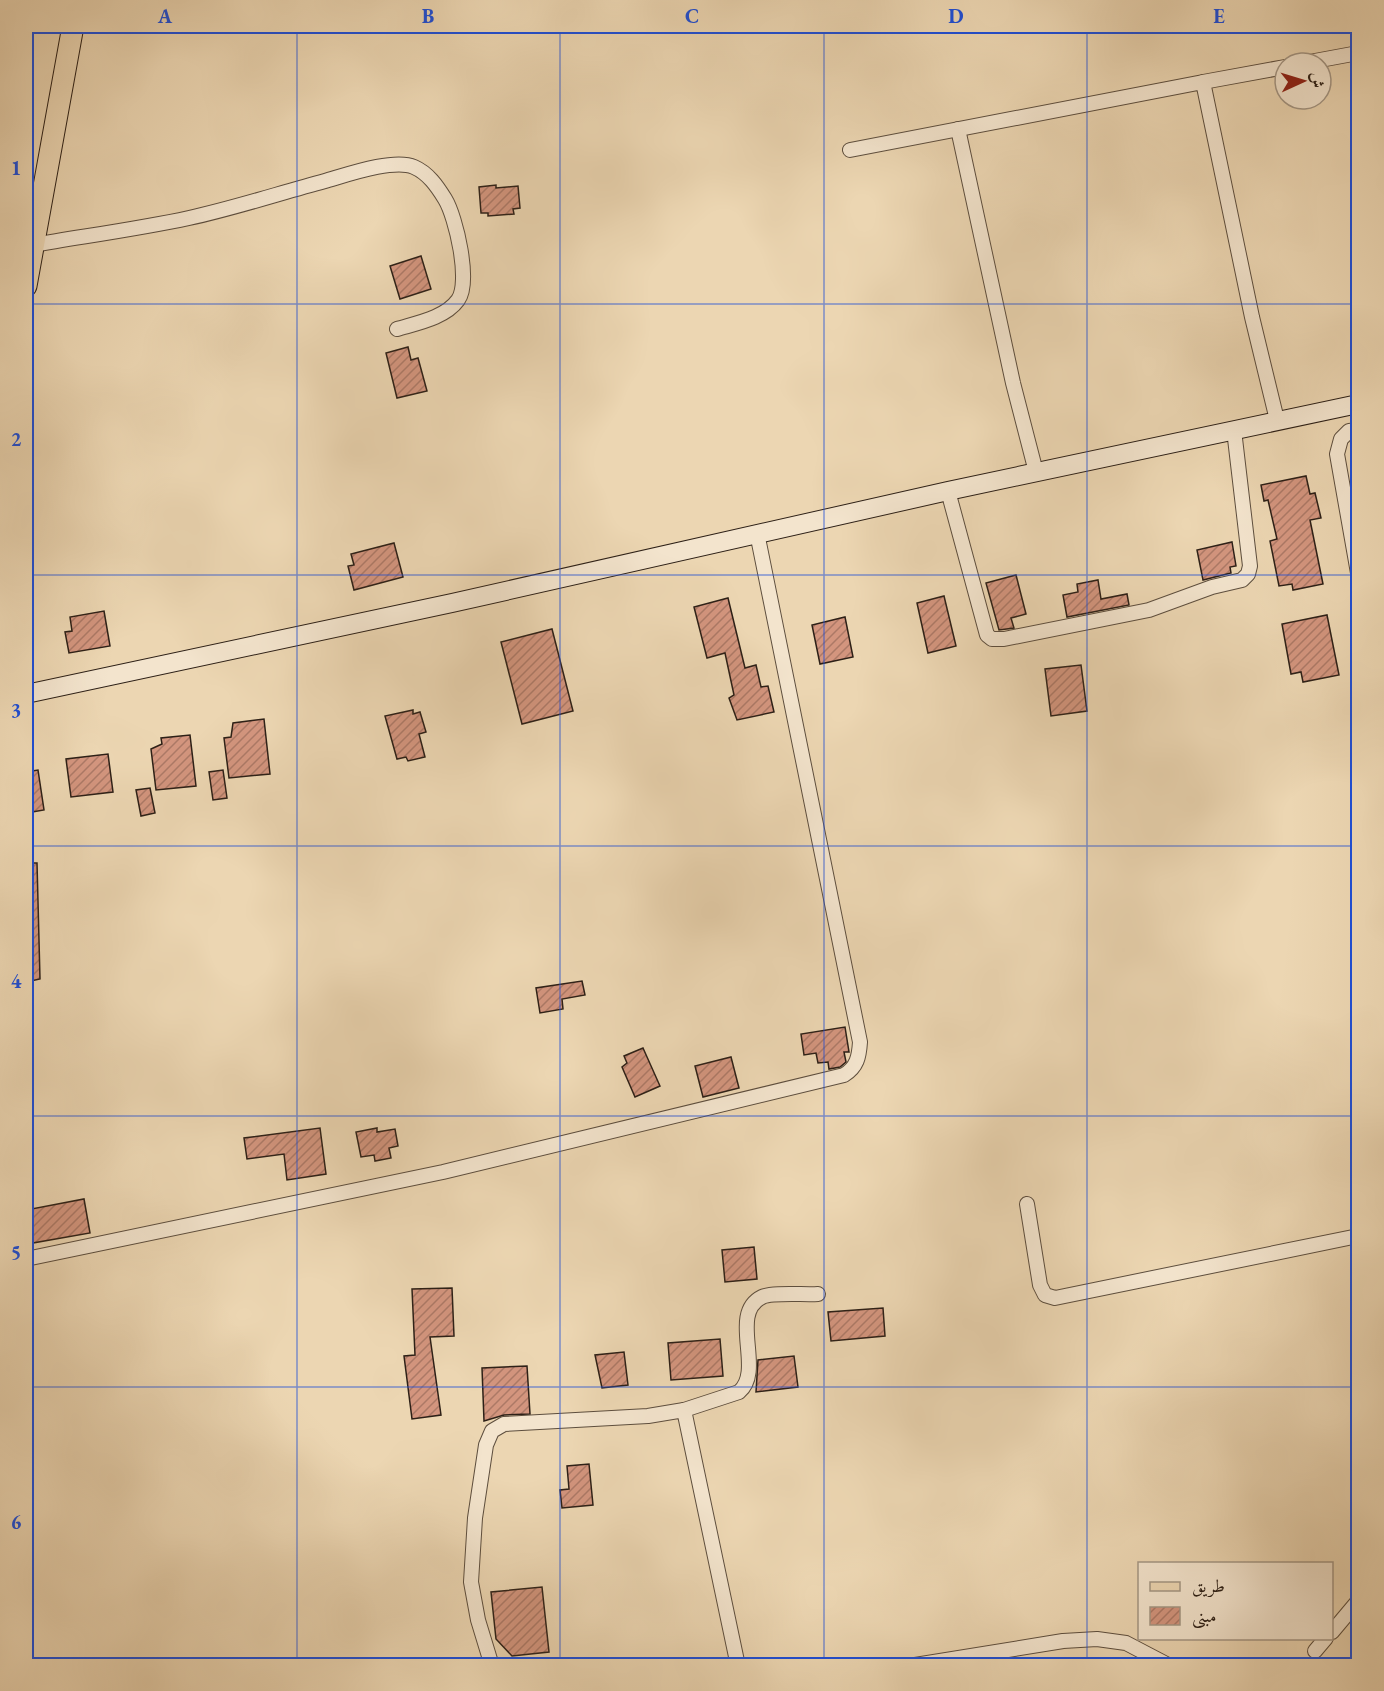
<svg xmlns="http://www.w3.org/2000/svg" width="1384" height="1691" font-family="'EB Garamond',Amiri,serif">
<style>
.building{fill:url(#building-hatch);stroke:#2d2017;stroke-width:1.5}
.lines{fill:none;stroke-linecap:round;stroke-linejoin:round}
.street-casing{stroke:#5d4e3e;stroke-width:16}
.secondary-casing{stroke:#2d2017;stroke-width:20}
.primary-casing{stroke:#2d2017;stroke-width:23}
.street{stroke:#f3e4cd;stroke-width:14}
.secondary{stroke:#f3e4cd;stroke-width:18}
.primary{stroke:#ecd6b2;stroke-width:21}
.grid{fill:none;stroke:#1d4ed8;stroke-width:1.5;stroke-opacity:0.55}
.neatline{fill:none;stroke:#1d4ed8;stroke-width:2}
.grid-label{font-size:20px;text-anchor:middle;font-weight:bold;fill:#1d4ed8}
</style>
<defs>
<pattern id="building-hatch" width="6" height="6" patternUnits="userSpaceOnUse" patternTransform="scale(1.5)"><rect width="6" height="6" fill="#d3957e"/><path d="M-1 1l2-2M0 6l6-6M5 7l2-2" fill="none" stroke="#ac7966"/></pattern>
</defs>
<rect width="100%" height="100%" fill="#ecd6b2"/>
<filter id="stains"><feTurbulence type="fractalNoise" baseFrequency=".00333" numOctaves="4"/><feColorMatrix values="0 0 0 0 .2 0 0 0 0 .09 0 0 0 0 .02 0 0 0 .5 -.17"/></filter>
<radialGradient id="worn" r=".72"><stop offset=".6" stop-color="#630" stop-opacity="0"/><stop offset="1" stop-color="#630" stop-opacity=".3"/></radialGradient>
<g class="building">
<path d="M496,185V188L518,186L520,208L513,209L514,214L488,216V213H481L479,187Z"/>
<path d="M421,256L431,289L400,299L390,266Z"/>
<path d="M408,347L411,360L418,358L427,391L397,398L386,353Z"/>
<path d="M1306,476L1310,494L1315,493L1321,518L1310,520L1323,584L1293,590L1292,584L1279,586L1270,541L1277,539L1268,500L1264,501L1261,485Z"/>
<path d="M1232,542L1236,566L1230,567L1231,573L1203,580L1197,550Z"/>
<path d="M394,543L403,577L354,590L348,566L354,565L351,554Z"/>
<path d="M1016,575L1026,614L1011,618L1014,628L999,630L986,583Z"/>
<path d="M1098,580L1101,599L1127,594L1129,605L1067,617L1063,595L1078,592L1077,584Z"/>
<path d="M944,596L956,646L928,653L917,603Z"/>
<path d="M728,598L745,668L756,665L761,687L768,686L774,712L737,720L729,698L734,695L725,653L707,658L694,607Z"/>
<path d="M104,611L110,646L69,653L65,632L72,631L70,617Z"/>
<path d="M1327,615L1339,675L1303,682L1301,672L1291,674L1282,624Z"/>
<path d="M845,617L853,657L820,664L812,625Z"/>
<path d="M552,629L573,711L522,724L501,642Z"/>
<path d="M1081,665L1087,711L1051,716L1045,669Z"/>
<path d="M413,710V714L420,712L426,732L419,734L425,757L408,761L406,757L397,759L385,716Z"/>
<path d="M264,719L270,774L229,778L224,738L231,737L233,723Z"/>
<path d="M190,735L196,786L156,790L151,749L162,744L161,738Z"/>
<path d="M108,754L113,792L71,797L66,759Z"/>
<path d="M38,770L44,810L26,813V772Z"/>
<path d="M223,770L227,798L213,800L209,772Z"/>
<path d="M150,788L155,813L141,816L136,790Z"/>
<path d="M26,863H37L40,979L26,982Z"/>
<path d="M582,981L585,995L562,999L563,1009L540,1013L536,988Z"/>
<path d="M845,1027L849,1052H844L846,1062L840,1067L829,1069L828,1062L818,1063L816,1053L804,1055L801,1034Z"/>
<path d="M643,1048L660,1086L635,1097L622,1067L627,1063L624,1056Z"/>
<path d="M731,1057L739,1088L703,1097L695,1066Z"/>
<path d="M320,1128L326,1174L287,1180L284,1154L247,1159L244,1138Z"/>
<path d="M377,1128V1132L395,1129L398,1146L389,1148L391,1158L375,1161L374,1155L361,1157L356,1132Z"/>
<path d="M84,1199L90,1233L27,1244L26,1210Z"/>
<path d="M754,1247L757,1279L725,1282L722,1250Z"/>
<path d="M452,1288L454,1336L430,1337L441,1415L412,1419L404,1356L415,1355L412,1289Z"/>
<path d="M883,1308L885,1336L831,1341L828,1312Z"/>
<path d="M720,1339L723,1376L671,1380L668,1343Z"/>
<path d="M624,1352L628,1385L602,1388L595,1355Z"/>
<path d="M794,1356L798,1387L756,1392L758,1360Z"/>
<path d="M527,1366L530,1414L504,1415L484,1421L482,1368Z"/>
<path d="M589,1464L593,1505L562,1508L560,1490L569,1489L567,1466Z"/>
<path d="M542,1587L549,1652L512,1656L496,1639L491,1592Z"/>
</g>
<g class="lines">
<defs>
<g id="street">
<path d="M1358,26V27"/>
<path d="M1304,63L1358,53"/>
<path d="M1203,82L1285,67"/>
<path d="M958,129L1013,383L1036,472"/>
<path d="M850,150L1203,82L1252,317L1277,420"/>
<path d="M33,245C85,236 138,229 189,218C235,208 280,193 325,181C346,175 394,158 414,167C428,173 437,186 445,199C456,217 471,282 458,300C445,318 417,323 397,329"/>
<path d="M1358,430L1349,431L1341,439L1337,454L1358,573"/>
<path d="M948,491L987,635L992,639H1004L1149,610L1212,587L1242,580L1248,574L1250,566L1234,430"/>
<path d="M1027,1204L1040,1285L1045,1295L1055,1298L1358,1236"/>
<path d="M26,1259L443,1172L844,1075C857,1067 859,1057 860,1042L757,533"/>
<path d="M684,1410L739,1392C765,1370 728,1314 762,1297C772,1292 805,1295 818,1294"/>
<path d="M1332,1632L1358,1601"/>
<path d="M1315,1651L1326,1638"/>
<path d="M492,1666L478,1620L471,1582L475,1518L486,1445L492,1431L504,1424L648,1416L684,1410L738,1666"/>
<path d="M909,1666L1063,1641L1097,1639L1126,1643L1170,1666"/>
</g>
<path id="secondary" d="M26,694L452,603L948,491L1358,404"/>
<path id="primary" d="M26,286L73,26"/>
</defs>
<use href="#street" class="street-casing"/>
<use href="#secondary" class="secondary-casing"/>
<use href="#primary" class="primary-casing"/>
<use href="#street" class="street"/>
<use href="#secondary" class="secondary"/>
<use href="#primary" class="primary"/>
</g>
<path class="grid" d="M297,26V1666M560,26V1666M824,26V1666M1087,26V1666M26,304H1358M26,575H1358M26,846H1358M26,1116H1358M26,1387H1358"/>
<rect width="1384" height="1691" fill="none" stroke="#ecd6b2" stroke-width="66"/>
<rect x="1138" y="1562" width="195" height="78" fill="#f3e4cd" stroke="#a49684" stroke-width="1.5"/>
<rect x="1150" y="1582" width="30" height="9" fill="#ecd6b2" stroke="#a49684" stroke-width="1.5"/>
<text x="1192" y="1592" font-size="18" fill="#2d2017">طريق</text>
<rect x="1150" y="1607" width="30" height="18" fill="url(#building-hatch)" stroke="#a49684" stroke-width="1.5"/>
<text x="1192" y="1622" font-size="18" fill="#2d2017">مبنى</text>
<g transform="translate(1303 81) rotate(86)"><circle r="28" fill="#f3e4cd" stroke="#a49684" stroke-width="1.5"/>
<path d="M0-4.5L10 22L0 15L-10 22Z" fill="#8f2418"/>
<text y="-9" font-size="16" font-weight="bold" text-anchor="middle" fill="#2d2017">ش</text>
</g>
<rect x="33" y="33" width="1318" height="1625" class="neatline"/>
<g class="grid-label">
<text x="165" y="23">A</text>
<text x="428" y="23">B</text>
<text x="692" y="23">C</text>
<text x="956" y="23">D</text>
<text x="1219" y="23">E</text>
<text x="16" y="175">1</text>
<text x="16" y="446">2</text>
<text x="16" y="717">3</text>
<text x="16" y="988">4</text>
<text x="16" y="1259">5</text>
<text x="16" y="1529">6</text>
</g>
<rect width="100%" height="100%" filter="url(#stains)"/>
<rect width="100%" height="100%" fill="url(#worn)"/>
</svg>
